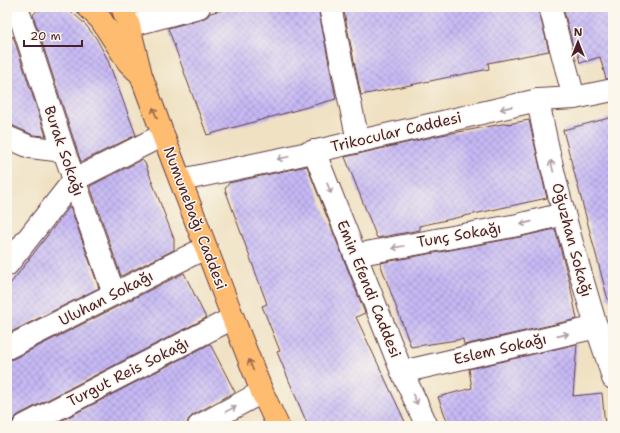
<svg xmlns="http://www.w3.org/2000/svg" width="620" height="433" font-family="'Shantell Sans',sans-serif">
<style>
.building{fill:url(#building-cross-hatch)}
.lines{fill:none;stroke-linecap:round;stroke-linejoin:round}
.minor-casing{stroke:#633c42;stroke-width:24}
.major-casing{stroke:#633c42;stroke-width:24}
.minor{stroke:#fff;stroke-width:22}
.major{stroke:#febc70;stroke-width:22}
.oneway{stroke:#ae9aa0}
.oneway2{stroke:#9b664a}
.labels{text-anchor:middle;stroke-width:3;stroke-linejoin:round;paint-order:stroke}
.street-label{font-size:15px;fill:#4a1f2b;stroke:#fbf7ec}
</style>
<defs>
<pattern id="building-cross-hatch" width="8" height="8" patternUnits="userSpaceOnUse"><rect width="8" height="8" fill="#c6b9f5"/><path d="M0 0l8 8M0 8l8-8" fill="none" stroke="#a396c7"/></pattern>
</defs>
<rect width="100%" height="100%" fill="#fbf7ec"/>
<filter id="ink" filterUnits="userSpaceOnUse"><feTurbulence type="fractalNoise" baseFrequency=".025" numOctaves="2"/><feDisplacementMap in="SourceGraphic" scale="8" xChannelSelector="R" yChannelSelector="G"/><feConvolveMatrix kernelMatrix="1 2 1 2 8 2 1 2 1" color-interpolation-filters="sRGB"/></filter>
<filter id="wash" filterUnits="userSpaceOnUse"><feTurbulence type="fractalNoise" baseFrequency=".012" numOctaves="4" result="noise"/><feDisplacementMap in="SourceGraphic" scale="16" xChannelSelector="R" yChannelSelector="G"/><feGaussianBlur stdDeviation="0.9" result="paint"/><feColorMatrix in="noise" values="0 0 0 0 0 0 0 0 0 0 0 0 0 0 0 0 0 1.4 0 .05"/><feComposite in="paint" operator="in"/></filter>
<g filter="url(#wash)">
<rect width="100%" height="100%" fill="#efe1c2"/>
<g id="blocks">
<g class="building">
<path d="M40,7H60L74,14L85,24L96,38L107,58L136,135L81,162L33,15Z"/>
<path d="M234,7H318L336,99L207,135L168,28L202,19L208,16L210,13Z"/>
<path d="M343,7H538L549,51L488,63L489,69L361,95Z"/>
<path d="M563,7H613V78L606,79L600,57L580,63L576,46H573Z"/>
<path d="M13,36L46,136L33,135L7,123V44Z"/>
<path d="M613,117V299L608,300L563,130Z"/>
<path d="M529,120L547,198L419,226L420,230L377,238L345,157L436,136L508,123V124Z"/>
<path d="M142,160L145,163L174,239V250L121,276L90,186Z"/>
<path d="M307,166L365,313L356,317L407,426H308L277,352L280,351L262,306L267,304L225,189L229,183Z"/>
<path d="M70,206L99,288L7,334V288Z"/>
<path d="M555,229L569,280L577,319L464,345L463,339L411,347L380,263L520,237Z"/>
<path d="M184,273L206,318L18,415L13,420L12,426H7V360L13,359Z"/>
<path d="M210,344L235,392L193,415L188,420L187,426H51Z"/>
<path d="M577,344L573,396L602,393L605,426H449L438,397L472,388L469,369Z"/>
</g>
</g>
</g>
<g filter="url(#ink)">
<use href="#blocks" fill-opacity="0" stroke="#633c42" stroke-width="1"/>
<g class="lines">
<defs>
<g id="minor">
<path d="M18,7V10L64,151L114,294"/>
<path d="M330,7L358,141"/>
<path d="M550,7L574,98"/>
<path d="M129,26L199,7"/>
<path d="M538,100C552,177 574,252 596,326C602,343 608,360 613,378"/>
<path d="M7,137L30,147L64,151"/>
<path d="M314,151L402,372L427,426"/>
<path d="M181,180L286,158L538,100L574,98L613,90"/>
<path d="M355,255L518,225L564,214"/>
<path d="M7,265L74,180L163,135"/>
<path d="M7,348L205,248"/>
<path d="M402,372L597,327"/>
<path d="M24,426L233,318"/>
<path d="M199,426L262,392"/>
</g>
<g id="major">
<path d="M88,7L101,20L128,62L136,70"/>
<path d="M122,7L129,26L141,75L163,135L233,318L262,392L278,426"/>
</g>
</defs>
<use href="#minor" class="minor-casing"/>
<use href="#major" class="major-casing"/>
<use href="#minor" class="minor"/>
<use href="#major" class="major"/>
</g>
<defs><path id="oneway-shaft" d="M-6 0H5M1.5-3L5.5 0L1.5 3" fill="none" stroke-width="1.6" stroke-linecap="round" stroke-linejoin="round"/></defs>
<g class="oneway">
<use href="#oneway-shaft" transform="translate(506 108) rotate(167)"/>
<use href="#oneway-shaft" transform="translate(283 158) rotate(168)"/>
<use href="#oneway-shaft" transform="translate(552 166) rotate(-103)"/>
<use href="#oneway-shaft" transform="translate(329 188) rotate(69)"/>
<use href="#oneway-shaft" transform="translate(526 223) rotate(167)"/>
<use href="#oneway-shaft" transform="translate(398 247) rotate(170)"/>
<use href="#oneway-shaft" transform="translate(563 335) rotate(-13)"/>
<use href="#oneway-shaft" transform="translate(415 399) rotate(65)"/>
<use href="#oneway-shaft" transform="translate(231 409) rotate(-28)"/>
</g>
<g class="oneway2">
<use href="#oneway-shaft" transform="translate(155 113) rotate(-110)"/>
<use href="#oneway-shaft" transform="translate(251 365) rotate(-112)"/>
</g>
</g>
<g class="labels">
<g class="street-label">
<text transform="translate(396 132) rotate(-13)" y="5">Trikocular Caddesi</text>
<text transform="translate(64 151) rotate(71)" y="5">Burak Sokağı</text>
<text transform="translate(195 218) rotate(69)" y="5">Numunebağı Caddesi</text>
<text transform="translate(459 235) rotate(-10)" y="5">Tunç Sokağı</text>
<text transform="translate(572 240) rotate(75)" y="5">Oğuzhan Sokağı</text>
<text transform="translate(369 289) rotate(68)" y="5">Emin Efendi Caddesi</text>
<text transform="translate(106 298) rotate(-27)" y="5">Uluhan Sokağı</text>
<text transform="translate(500 349) rotate(-13)" y="5">Eslem Sokağı</text>
<text transform="translate(128 372) rotate(-27)" y="5">Turgut Reis Sokağı</text>
</g>
</g>
<rect width="620" height="433" fill="none" stroke="#fbf7ec" stroke-width="24"/>
<g transform="translate(578 42)" stroke="#fbf7ec" stroke-width="3" paint-order="stroke">
<path d="M0-3L7 15L0 10L-7 15Z" fill="#4a1f2b"/>
<text y="-6" font-size="11" font-weight="bold" text-anchor="middle" fill="#4a1f2b">N</text>
</g>
<path d="M24 40v6h58v-6" fill="none" stroke="#4a1f2b" stroke-width="2"/>
<text x="30" y="40" font-size="12" fill="#4a1f2b" stroke="#fbf7ec" stroke-width="3" paint-order="stroke">20 m</text>
</svg>
